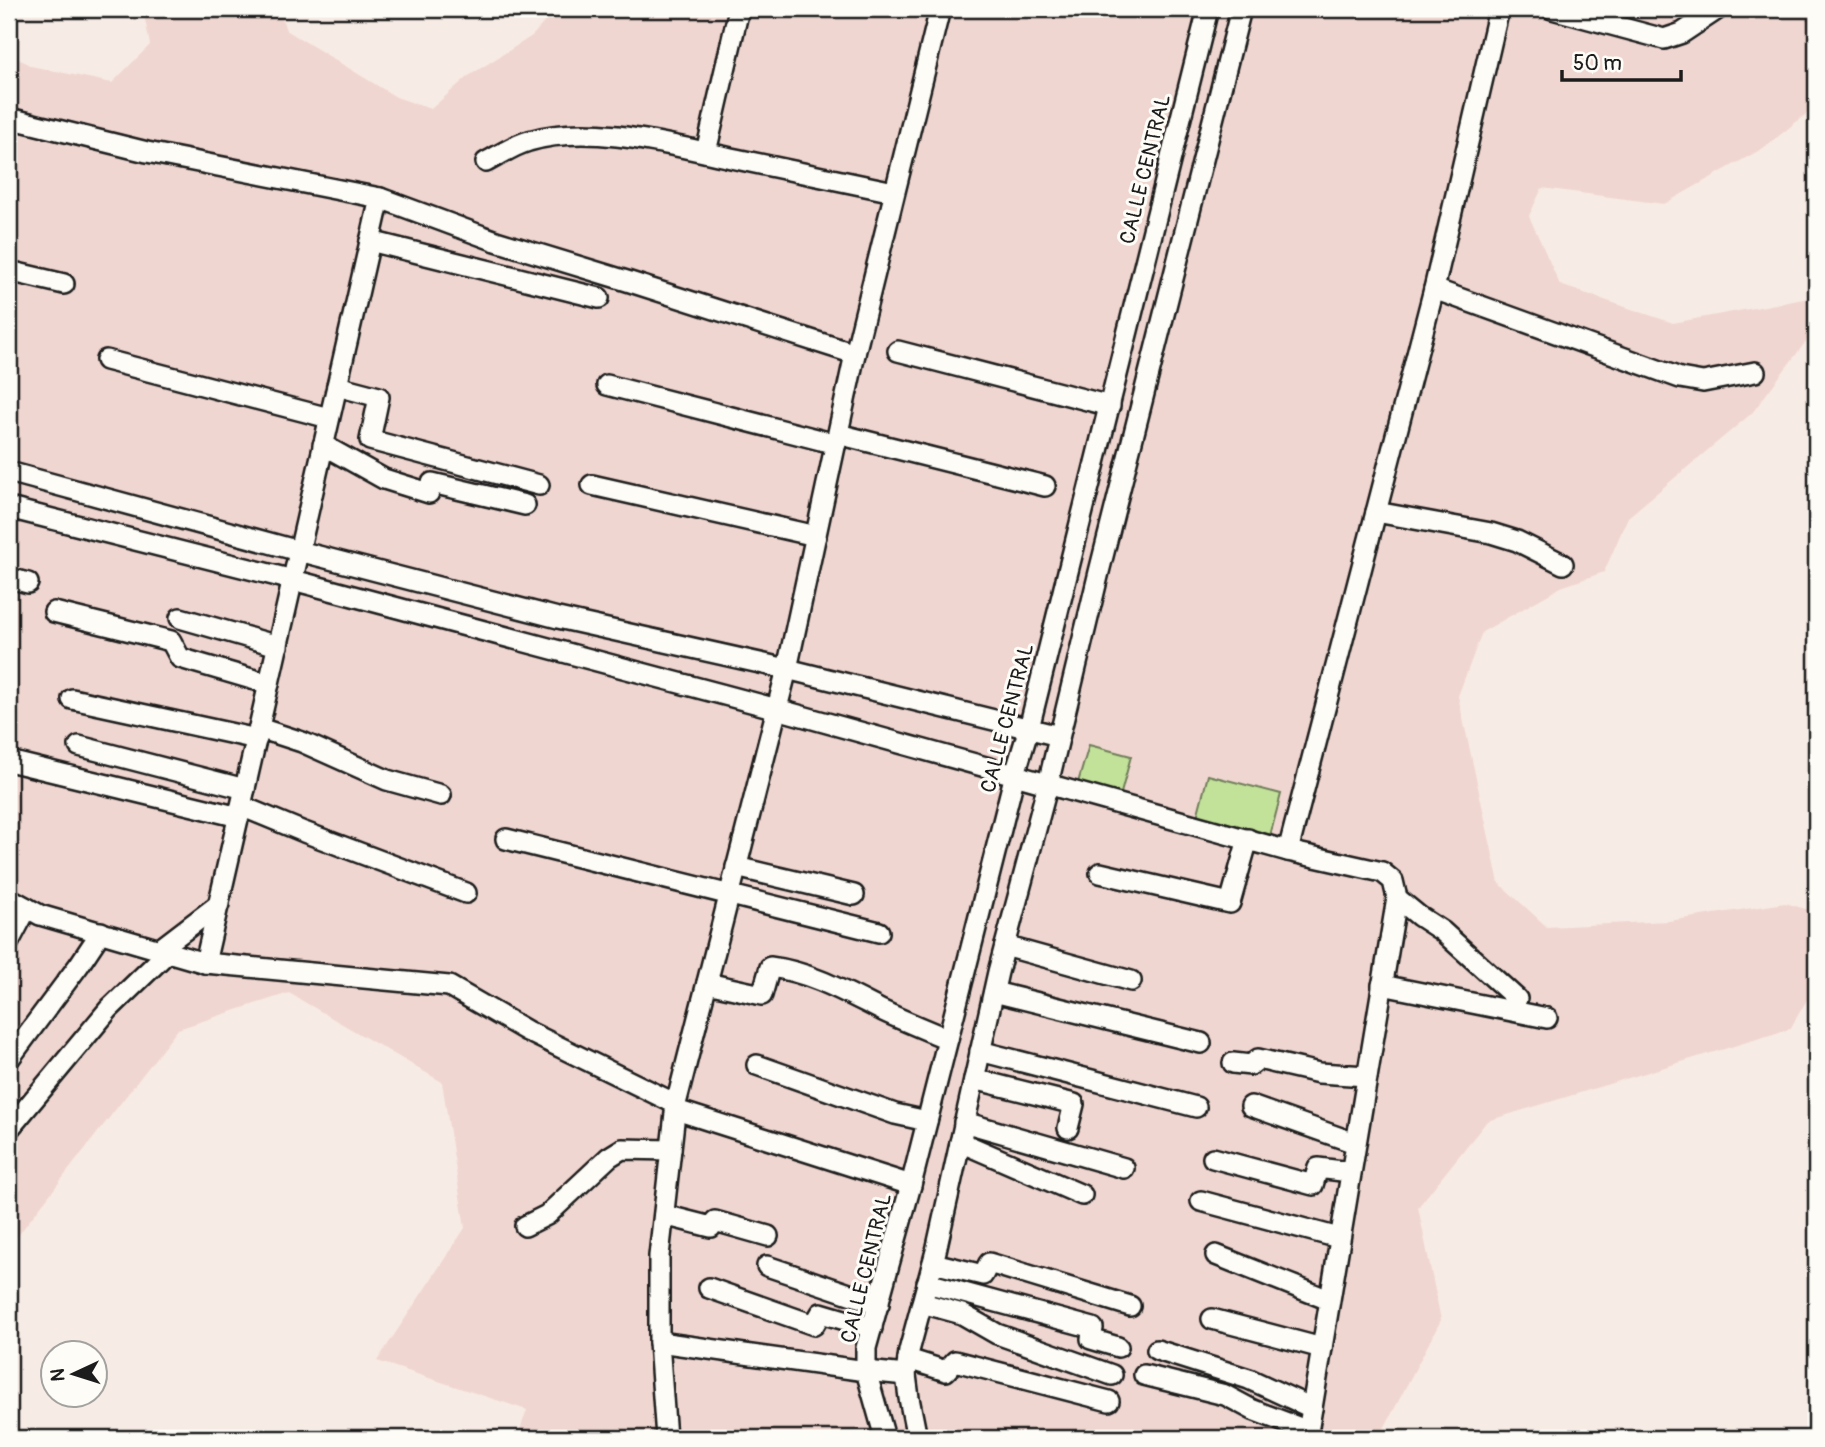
<svg xmlns="http://www.w3.org/2000/svg" width="1825" height="1447" font-family="Pangolin,sans-serif">
<style>
.built{fill:#f0d6d0}
.green{fill:#c2e199;stroke:#6f7e5a;stroke-width:2}
.lines{fill:none;stroke-linecap:round;stroke-linejoin:round}
.minor-casing{stroke:#1c1c1c;stroke-width:24}
.minor{stroke:#fdfcf7;stroke-width:19}
.labels{text-anchor:middle;stroke-width:6;stroke-linejoin:round;paint-order:stroke}
.street-label{font-size:21px;fill:#1c1c1c;stroke:#fdfcf7}
</style>
<rect width="100%" height="100%" fill="#f7ebe5"/>
<filter id="ink" filterUnits="userSpaceOnUse"><feTurbulence type="fractalNoise" baseFrequency=".0143" numOctaves="2"/><feDisplacementMap in="SourceGraphic" scale="14" xChannelSelector="R" yChannelSelector="G"/><feConvolveMatrix kernelMatrix="1 2 1 2 8 2 1 2 1" color-interpolation-filters="sRGB"/></filter>
<g filter="url(#ink)">
<path class="built" d="M143,9H279L286,30L396,97L431,109L467,77L532,36L556,9H1816V106L1765,147L1664,204L1542,188L1529,216L1560,285L1673,323L1809,298L1814,323L1807,340L1752,413L1628,517L1604,572L1561,587L1482,632L1458,696L1499,883L1547,927L1669,921L1785,903L1816,912V984L1790,1029L1487,1121L1418,1207L1441,1320L1379,1438H517L527,1410L377,1361L465,1228L442,1082L289,993L178,1029L9,1247V53L31,66L112,83L150,45Z"/>
<g class="green">
<path d="M1089,745L1131,756L1120,797L1077,786Z"/>
<path d="M1208,775L1281,794L1270,836L1197,817Z"/>
</g>
<g class="lines">
<defs>
<g id="minor">
<path d="M1552,9L1664,39L1682,33L1718,9"/>
<path d="M9,118L147,152L380,198L496,241L627,281L855,354"/>
<path d="M706,152L739,9"/>
<path d="M486,162C500,155 514,145 529,141C591,122 674,146 736,159C789,170 841,181 894,192"/>
<path d="M370,241L599,298"/>
<path d="M9,271L64,284"/>
<path d="M1434,289L1680,378L1703,382L1755,372"/>
<path d="M898,351L1110,406"/>
<path d="M106,360L329,418"/>
<path d="M607,385L836,444"/>
<path d="M337,386L379,397L370,440L539,485"/>
<path d="M838,434L1045,486"/>
<path d="M323,445L384,479L429,493L432,483L525,505"/>
<path d="M9,472L299,551L558,618L787,669L1059,736"/>
<path d="M592,485L816,536"/>
<path d="M9,508L293,580L777,709L1288,851L1382,872L1393,881L1397,898L1307,1438"/>
<path d="M1376,512L1491,533L1517,541L1563,564"/>
<path d="M9,578L28,583"/>
<path d="M54,612L171,641L180,658L269,684"/>
<path d="M180,618L278,646"/>
<path d="M72,699L257,739"/>
<path d="M259,728L302,742L387,780L441,795"/>
<path d="M79,746L245,789"/>
<path d="M9,761L239,817"/>
<path d="M241,806L304,832L466,893"/>
<path d="M506,839L879,932"/>
<path d="M1288,851L1434,289L1499,9"/>
<path d="M736,867L854,895"/>
<path d="M1100,873L1230,903L1248,839"/>
<path d="M9,898L40,915L205,963L449,986L527,1031L676,1104"/>
<path d="M1397,898L1419,916L1442,931L1517,999"/>
<path d="M9,942L27,908"/>
<path d="M1005,946L1131,981"/>
<path d="M160,949L219,904"/>
<path d="M205,963L380,198"/>
<path d="M707,983L762,995L770,967C811,972 847,993 883,1011C904,1021 926,1030 948,1039"/>
<path d="M1382,985L1547,1018"/>
<path d="M994,992L1201,1043"/>
<path d="M980,1051L1196,1107"/>
<path d="M9,1059L79,965L101,932"/>
<path d="M1233,1063L1251,1065L1258,1059L1319,1073L1367,1076"/>
<path d="M757,1065L895,1114L927,1121"/>
<path d="M974,1079L1074,1104L1068,1128"/>
<path d="M1251,1106L1355,1143"/>
<path d="M676,1110L911,1185"/>
<path d="M964,1122L1124,1168"/>
<path d="M9,1129L109,1009L168,952"/>
<path d="M960,1142L1082,1195"/>
<path d="M1213,1158L1313,1185L1318,1168L1350,1172"/>
<path d="M1201,1201L1339,1238"/>
<path d="M664,1215L711,1227L715,1221L768,1236"/>
<path d="M525,1226L547,1215L609,1157L622,1149L671,1150"/>
<path d="M1216,1255L1329,1300"/>
<path d="M933,1263L983,1275L989,1263L1130,1306"/>
<path d="M767,1266L879,1304"/>
<path d="M927,1283L1093,1328L1091,1339L1118,1347"/>
<path d="M709,1288L814,1325L821,1313L872,1328"/>
<path d="M922,1303L962,1314L997,1334L1112,1375"/>
<path d="M1212,1319L1322,1348"/>
<path d="M659,1342L866,1371L906,1375"/>
<path d="M1157,1350L1249,1379L1312,1408"/>
<path d="M908,1359L946,1371L955,1361L1109,1401"/>
<path d="M1144,1375L1225,1395L1253,1410L1308,1431"/>
<path d="M666,1438L659,1342V1256L676,1104L787,669L855,354L940,9"/>
<path d="M885,1438L866,1371V1348L911,1185L1015,774L1029,728L1208,9"/>
<path d="M917,1438L909,1398L906,1375L909,1351L936,1251L998,972L1048,784L1099,572L1241,9"/>
</g>
</defs>
<use href="#minor" class="minor-casing"/>
<use href="#minor" class="minor"/>
</g>
</g>
<g class="labels">
<g class="street-label">
<text transform="translate(1145 169) rotate(-76)" y="7">CALLE CENTRAL</text>
<text transform="translate(1007 718) rotate(-75)" y="7">CALLE CENTRAL</text>
<text transform="translate(866 1268) rotate(-76)" y="7">CALLE CENTRAL</text>
</g>
</g>
<rect width="1825" height="1447" fill="none" stroke="#fdfcf7" stroke-width="35"/>
<rect x="18" y="18" width="1790" height="1412" fill="none" stroke="#1c1c1c" stroke-width="2.5" filter="url(#ink)"/>
<g transform="translate(74 1374) rotate(266)"><circle r="33" fill="#fdfcf7" stroke="#a3a29f" stroke-width="2"/>
<path d="M0-5L12 26L0 18L-12 26Z" fill="#1c1c1c"/>
<text y="-10" font-size="19" font-weight="bold" text-anchor="middle" fill="#1c1c1c">N</text>
</g>
<path d="M1562 70v10h119v-10" fill="none" stroke="#1c1c1c" stroke-width="3.5"/>
<text x="1573" y="70" font-size="21" fill="#1c1c1c" stroke="#fdfcf7" stroke-width="5" paint-order="stroke">50 m</text>
</svg>
